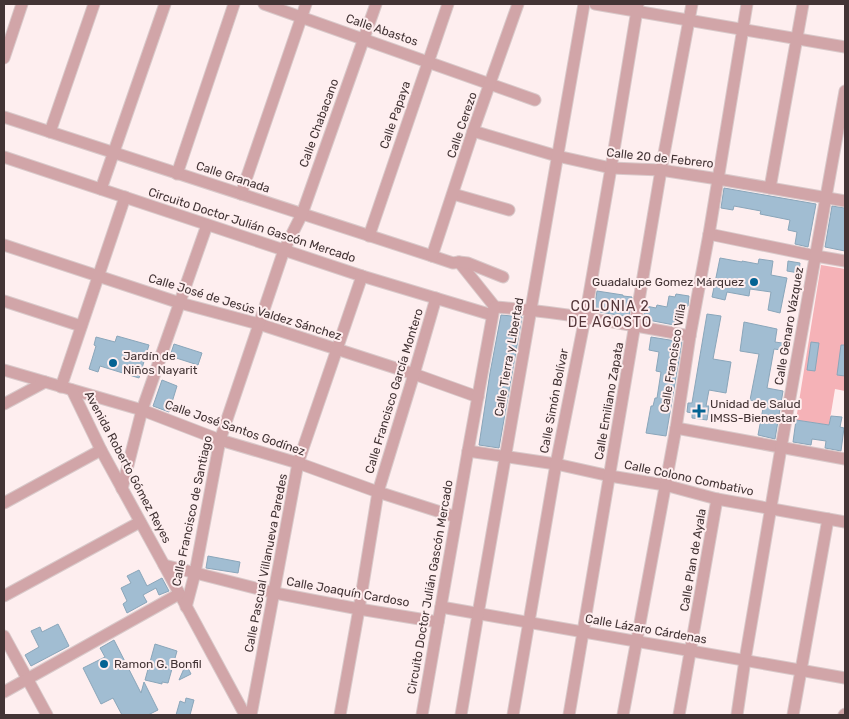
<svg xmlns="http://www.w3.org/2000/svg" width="849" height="719" font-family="Rubik,sans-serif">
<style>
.green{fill:#f5b2b7}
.building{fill:#a1bdd2;stroke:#8aa6ba}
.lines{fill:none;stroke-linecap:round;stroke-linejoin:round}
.minor-casing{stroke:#d9c9ca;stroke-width:13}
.minor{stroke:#d1a5a8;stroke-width:11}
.poi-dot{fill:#046393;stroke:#feeeef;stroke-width:2}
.labels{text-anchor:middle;stroke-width:4;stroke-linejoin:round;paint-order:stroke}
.street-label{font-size:12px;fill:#433435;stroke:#feeeef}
.poi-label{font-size:12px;fill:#433435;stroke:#feeeef;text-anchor:start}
.neighbourhood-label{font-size:14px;letter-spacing:1px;fill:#543639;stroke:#feeeef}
</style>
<rect width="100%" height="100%" fill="#feeeef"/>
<path class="green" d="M821,265L845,269V391L835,389L829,425L796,420Z"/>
<g class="building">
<path d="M724,188L816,204L808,247L795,244L797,232L788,230L790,220L760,214L761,211L734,206L733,210L721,208Z"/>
<path d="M832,206L845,208V251L825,247Z"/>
<path d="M720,258L742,262V261L758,264L759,259L773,261L771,275L787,278L780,313L768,310L771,292L750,289L749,296L727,292L725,300L712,297Z"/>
<path d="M788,261L800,263L799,273L787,271Z"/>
<path d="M597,291L623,295V296L632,297L629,317L594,311Z"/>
<path d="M676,294L689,296L688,306L678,305L674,325L643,319L646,306L656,308L657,305L667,307L669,296L675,297Z"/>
<path d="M707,314L721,316L713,359L731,362L726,393L709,390L706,406H709L707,420L692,418V413L687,412L688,403H692Z"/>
<path d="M501,315L522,317L499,448L479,445L490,373Z"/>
<path d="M744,322L777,329L775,342L789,344L788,351L774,349L767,388L783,391L775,439L758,435L764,403L750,400L759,354L740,351Z"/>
<path d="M117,336L149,345L139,378L100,366L98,372L89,369L96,346L94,345L96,337L115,342Z"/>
<path d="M651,337L682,342L666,436L646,433L651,406H653L655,398H657L661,372L656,371L659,352L649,350Z"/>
<path d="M811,342L819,343L815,371L807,370Z"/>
<path d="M174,344L202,353L198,365L170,356Z"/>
<path d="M841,345H845V376L837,375Z"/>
<path d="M162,380L177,386L169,412L153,406Z"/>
<path d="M831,416L842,417L840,427L844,428L841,451L825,448L826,441L812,439L811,445L793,442L796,420L829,425Z"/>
<path d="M208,556L240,562L238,573L206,568Z"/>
<path d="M139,570L147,586L162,578L169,591L159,595L156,588L143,595L147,602L127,613L123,604L127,601L121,588L131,583L127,576Z"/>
<path d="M58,624L69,646L31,666L25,655L39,647L31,631L40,627L42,632Z"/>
<path d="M114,640L141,693L144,682L158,710L148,715H122L113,698L101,704L83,668L105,657L100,648Z"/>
<path d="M155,644L177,651L168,683L162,682V684L145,680Z"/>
<path d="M186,664L191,674L179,680Z"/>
<path d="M186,698L194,700L190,715H176L180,701L185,703Z"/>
</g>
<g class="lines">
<defs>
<g id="minor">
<path d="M264,4L535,100"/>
<path d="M595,4L845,47"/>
<path d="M4,58L22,4"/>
<path d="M4,117L432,256L453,263L459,262L495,307"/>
<path d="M473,131L557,156L611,168L661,170L718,179L845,201"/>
<path d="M50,132L94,4"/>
<path d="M4,157L362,276L492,315"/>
<path d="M177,174L234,4"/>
<path d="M770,188L803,4"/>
<path d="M101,189L165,4"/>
<path d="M241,194L306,4"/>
<path d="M453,194L509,210"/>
<path d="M709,234L816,256L845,261"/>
<path d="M369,236L448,4"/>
<path d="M4,245L180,303L259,324L414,374L478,397"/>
<path d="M432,256L473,131L518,4"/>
<path d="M459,262L468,263L503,277"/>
<path d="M4,301L81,326"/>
<path d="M495,307C561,312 626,324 690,336"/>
<path d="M4,370L142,410L220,440L298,463L378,492L456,517"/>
<path d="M61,387L125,197"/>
<path d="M72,390L101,450L164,565L245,715"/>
<path d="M4,404L45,382"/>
<path d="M676,428L845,459"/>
<path d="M468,451L556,464L610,476L665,485L717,499L845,522"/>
<path d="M122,489L142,410L207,225"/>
<path d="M4,503L101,450"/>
<path d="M164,565L275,593L359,609L438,622"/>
<path d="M4,596L140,522"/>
<path d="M186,607L195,573L220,440L284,250L302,214L376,4"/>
<path d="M441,607L845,678"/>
<path d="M4,636L47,715"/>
<path d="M4,692L179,594"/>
<path d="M251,715L298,463L362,276"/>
<path d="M340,715L359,609L378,492L414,374L436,298"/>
<path d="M422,715L468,451L494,308"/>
<path d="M461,715L478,614L584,4"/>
<path d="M513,715L556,464L585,318L611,168L638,4"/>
<path d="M569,715L661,170L692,4"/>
<path d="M623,715L676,428L690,336L709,234L747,4"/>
<path d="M679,715L717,499"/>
<path d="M737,715L745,660L781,448L845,91"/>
<path d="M793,715L828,519"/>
<path d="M844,715L845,714"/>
</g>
</defs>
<use href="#minor" class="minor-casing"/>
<use href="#minor" class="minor"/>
</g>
<g class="poi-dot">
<circle cx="754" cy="282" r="5"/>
<circle cx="113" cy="363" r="5"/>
<path d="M696.5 403.5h5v5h5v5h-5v5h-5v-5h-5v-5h5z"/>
<circle cx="104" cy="664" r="5"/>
</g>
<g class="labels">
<g class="street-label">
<text transform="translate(382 30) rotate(19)" y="4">Calle Abastos</text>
<text transform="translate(395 115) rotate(-71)" y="4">Calle Papaya</text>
<text transform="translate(319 123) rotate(-70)" y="4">Calle Chabacano</text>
<text transform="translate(462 125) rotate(-71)" y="4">Calle Cerezo</text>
<text transform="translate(660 158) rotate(6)" y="4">Calle 20 de Febrero</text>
<text transform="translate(233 177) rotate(18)" y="4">Calle Granada</text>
<text transform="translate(252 225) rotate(18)" y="4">Circuito Doctor Julián Gascón Mercado</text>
<text transform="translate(245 307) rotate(17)" y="4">Calle José de Jesús Valdez Sánchez</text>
<text transform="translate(789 326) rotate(-80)" y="4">Calle Genaro Vázquez</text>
<text transform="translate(509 357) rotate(-80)" y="4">Calle Tierra y Libertad</text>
<text transform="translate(673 358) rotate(-81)" y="4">Calle Francisco Villa</text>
<text transform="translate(394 391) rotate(-73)" y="4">Calle Francisco García Montero</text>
<text transform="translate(554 401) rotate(-79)" y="4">Calle Simón Bolívar</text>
<text transform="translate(609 401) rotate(-80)" y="4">Calle Emiliano Zapata</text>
<text transform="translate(235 428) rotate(19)" y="4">Calle José Santos Godínez</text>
<text transform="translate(128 467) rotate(62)" y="4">Avenida Roberto Gómez Reyes</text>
<text transform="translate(689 478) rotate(12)" y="4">Calle Colono Combativo</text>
<text transform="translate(192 511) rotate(-78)" y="4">Calle Francisco de Santiago</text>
<text transform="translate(693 560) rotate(-80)" y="4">Calle Plan de Ayala</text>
<text transform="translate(266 563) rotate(-79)" y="4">Calle Pascual Villanueva Paredes</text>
<text transform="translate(430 587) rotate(-80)" y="4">Circuito Doctor Julián Gascón Mercado</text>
<text transform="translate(348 592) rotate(10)" y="4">Calle Joaquín Cardoso</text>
<text transform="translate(646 629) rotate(10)" y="4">Calle Lázaro Cárdenas</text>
</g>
<g class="poi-label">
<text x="744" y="286" text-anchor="end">Guadalupe Gomez Márquez</text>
<text x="123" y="360">Jardín de<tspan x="123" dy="14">Niños Nayarit</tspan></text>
<text x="710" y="408">Unidad de Salud<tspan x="710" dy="14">IMSS-Bienestar</tspan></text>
<text x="114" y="668">Ramon G. Bonfil</text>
</g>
<g class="neighbourhood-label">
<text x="610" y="311">COLONIA 2<tspan x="610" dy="16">DE AGOSTO</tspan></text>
</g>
</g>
<rect width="849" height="719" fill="none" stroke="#433435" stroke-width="10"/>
</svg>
